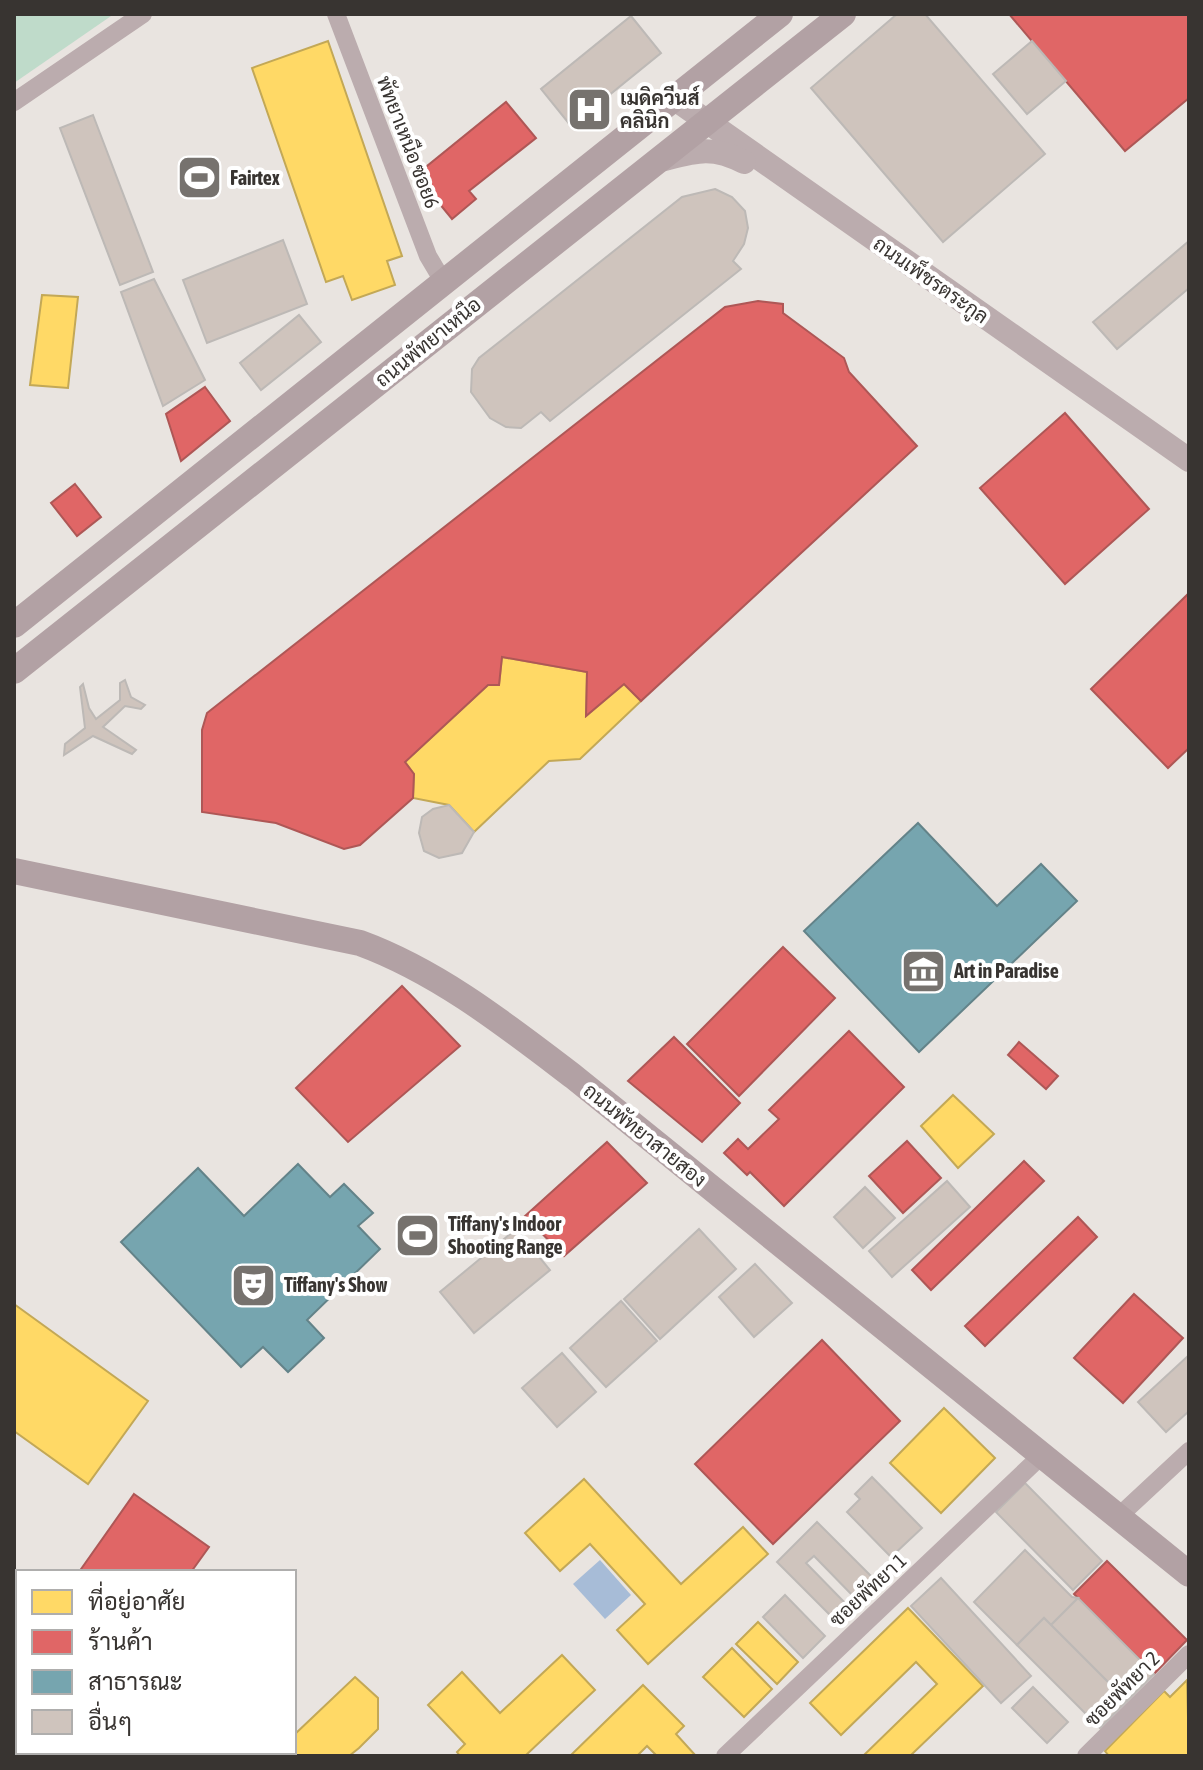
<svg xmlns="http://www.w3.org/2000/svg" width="1203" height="1770" font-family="'Asap Condensed',Sarabun,sans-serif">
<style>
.green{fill:#bfdbca}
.water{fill:#a7bcd7}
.homes{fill:#ffd966;stroke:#c3a856;stroke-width:2}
.shops{fill:#e06666;stroke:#ae5756;stroke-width:2}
.public{fill:#76a5af;stroke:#638389;stroke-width:2}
.building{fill:#cfc4bd;stroke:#bdb9b6;stroke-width:2}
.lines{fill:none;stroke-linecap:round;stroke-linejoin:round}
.minor{stroke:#bbacae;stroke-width:18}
.tertiary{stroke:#bbacae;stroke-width:24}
.secondary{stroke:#b2a1a4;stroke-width:26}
.labels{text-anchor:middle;stroke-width:8;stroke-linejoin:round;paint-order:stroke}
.poi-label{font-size:20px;font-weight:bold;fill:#383431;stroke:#fff;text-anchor:start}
.street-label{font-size:20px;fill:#383431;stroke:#fff}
</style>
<rect width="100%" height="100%" fill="#e9e4e0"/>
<path class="green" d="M14,14H114L14,83Z"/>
<path class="water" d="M600,1560L631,1595L605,1619L573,1584Z"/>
<g class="homes">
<path d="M328,41L402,256L387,261L395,285L352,300L343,276L326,282L252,68Z"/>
<path d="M42,295L78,297L68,388L30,385Z"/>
<path d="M502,657L587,672L586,716L624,684L641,701L580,759L549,761L474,832L449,805L413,798L414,774L405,762L488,685H499Z"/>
<path d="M953,1095L994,1134L958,1168L921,1126Z"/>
<path d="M14,1304L148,1401L88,1484L14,1431Z"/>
<path d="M944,1408L995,1458L941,1513L890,1463Z"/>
<path d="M584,1479L681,1584L743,1527L768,1554L648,1664L617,1630L645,1604L590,1544L560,1571L525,1533Z"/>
<path d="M908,1608L983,1686L910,1756H863L937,1684L916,1662L841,1735L810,1703Z"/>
<path d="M758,1622L798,1662L777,1684L736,1644Z"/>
<path d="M732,1648L772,1689L744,1717L703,1677Z"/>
<path d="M562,1655L595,1690L525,1756H460L457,1752L465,1744L428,1705L462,1672L500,1713Z"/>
<path d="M355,1677L378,1698V1729L359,1748L349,1756H272L276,1752H294V1735Z"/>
<path d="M1187,1680L1189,1756H1109L1105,1751L1164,1691L1170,1697Z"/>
<path d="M643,1685L684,1726L676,1734L696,1756H657L647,1746L637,1756H570Z"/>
<path d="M32,1752H95L91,1756H28Z"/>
</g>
<g class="shops">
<path d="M1009,14H1189V98L1125,151Z"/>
<path d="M506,102L536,138L469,191L476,199L452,219L416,175Z"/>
<path d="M758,301L783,304V313L844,358L849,372L917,446L641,701L624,684L586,716L587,672L502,657L499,685H488L405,762L414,774L413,798L360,845L344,849L276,823L202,812V730L207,713L725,307Z"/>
<path d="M205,387L230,421L181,461L166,414Z"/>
<path d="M1065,413L1149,509L1065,584L980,488Z"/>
<path d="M75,484L101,517L77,536L51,503Z"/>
<path d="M1189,593V748L1168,768L1091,689Z"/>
<path d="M783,947L835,998L739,1096L687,1044Z"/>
<path d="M402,986L460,1046L348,1142L296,1088Z"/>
<path d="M849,1031L904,1087L784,1206L750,1172L747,1175L724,1153L738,1139L748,1149L779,1119L769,1110Z"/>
<path d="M674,1037L740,1103L702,1142L628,1081Z"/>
<path d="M1019,1042L1058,1076L1046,1089L1008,1055Z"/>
<path d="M907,1141L941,1178L903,1213L869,1176Z"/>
<path d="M607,1142L647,1183L564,1256L525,1216Z"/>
<path d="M1024,1161L1044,1181L931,1290L912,1270Z"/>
<path d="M1078,1217L1097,1237L985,1346L965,1326Z"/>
<path d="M1134,1294L1183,1338L1123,1403L1074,1358Z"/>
<path d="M822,1340L900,1421L773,1544L695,1464Z"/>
<path d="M134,1494L209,1547L191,1572H79Z"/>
<path d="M1107,1561L1187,1640L1154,1674L1074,1594Z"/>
</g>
<g class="public">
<path d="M918,823L997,906L1041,864L1077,901L919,1052L804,931Z"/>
<path d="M298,1164L330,1197L344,1184L373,1213L358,1226L380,1249L307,1320L324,1338L288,1372L263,1347L241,1367L121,1242L198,1168L244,1216Z"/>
</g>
<g class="building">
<path d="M897,14H925L1045,154L943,242L811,88Z"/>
<path d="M631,16L661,53L571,126L541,89Z"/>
<path d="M1032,41L1066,81L1027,114L993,74Z"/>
<path d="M93,115L153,272L120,285L60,128Z"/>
<path d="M715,189L732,197L745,211L748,228L744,244L733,261L741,269L550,421L541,412L521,428L506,427L490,418L471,392L472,369L479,358L682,197Z"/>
<path d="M283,240L307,304L207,343L183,280Z"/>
<path d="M1189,241V288L1117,349L1093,322Z"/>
<path d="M154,279L205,380L163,406L121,292Z"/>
<path d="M299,315L321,342L261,390L240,363Z"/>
<path d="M125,680L131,697L145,705L141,709L125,706L103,727L136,750L132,754L93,736L64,755L65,744L85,728L80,687L83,684L89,708L96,719L120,700V683Z"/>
<path d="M449,805L474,832L462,853L439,858L424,851L419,833L422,817L433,809Z"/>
<path d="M947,1181L970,1207L892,1277L869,1251Z"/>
<path d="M865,1187L895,1218L863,1248L834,1217Z"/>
<path d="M516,1229L550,1270L474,1333L440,1292Z"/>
<path d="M699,1229L736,1269L660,1339L624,1299Z"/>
<path d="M755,1264L792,1303L754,1337L719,1297Z"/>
<path d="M621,1301L657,1341L606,1387L570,1348Z"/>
<path d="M562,1353L596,1392L557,1427L522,1388Z"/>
<path d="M1189,1355V1411L1166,1432L1138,1402Z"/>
<path d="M872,1477L922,1528L891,1557L847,1512L860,1499L855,1494Z"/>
<path d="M1025,1483L1102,1561L1073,1590L996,1512Z"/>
<path d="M817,1522L876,1581L857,1600L814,1556L806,1563L850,1608L836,1621L777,1562Z"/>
<path d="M1025,1550L1072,1597L1078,1598L1051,1625L1044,1618L1017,1645L974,1602Z"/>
<path d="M941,1578L1031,1676L1001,1703L911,1606Z"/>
<path d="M785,1595L825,1636L803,1658L763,1617Z"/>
<path d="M1078,1598L1154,1674L1127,1701L1051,1625Z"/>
<path d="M1044,1618L1127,1701L1100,1728L1017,1645Z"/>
<path d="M1033,1687L1068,1722L1047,1743L1012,1708Z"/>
</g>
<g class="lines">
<g class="minor">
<path d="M336,14L428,256L444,283"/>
<path d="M14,102L143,14"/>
<path d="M1118,1517L1189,1451"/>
<path d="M725,1756L1041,1456"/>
<path d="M1086,1756L1189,1654"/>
</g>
<g class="tertiary">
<path d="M675,99L1189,460"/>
<path d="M657,161C693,152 710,144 744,162"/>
</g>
<g class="secondary">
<path d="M14,625L780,14"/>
<path d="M14,671L843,14"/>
<path d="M14,871L360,943C439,972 507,1026 574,1077L1189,1574"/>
</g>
</g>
<defs>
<symbol id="hospital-square" viewBox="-11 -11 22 22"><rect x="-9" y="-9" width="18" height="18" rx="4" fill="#76726e" stroke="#fff"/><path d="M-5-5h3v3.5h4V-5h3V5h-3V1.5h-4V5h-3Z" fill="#fff"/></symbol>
<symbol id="stadium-square" viewBox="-11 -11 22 22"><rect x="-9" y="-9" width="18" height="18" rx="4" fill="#76726e" stroke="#fff"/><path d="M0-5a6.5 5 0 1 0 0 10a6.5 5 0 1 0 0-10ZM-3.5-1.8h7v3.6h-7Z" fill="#fff"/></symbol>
<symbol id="museum-square" viewBox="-11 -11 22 22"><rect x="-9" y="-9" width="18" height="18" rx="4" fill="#76726e" stroke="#fff"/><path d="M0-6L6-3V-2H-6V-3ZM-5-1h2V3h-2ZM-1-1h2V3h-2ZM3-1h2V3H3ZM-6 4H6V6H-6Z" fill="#fff"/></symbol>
<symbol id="theatre-square" viewBox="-11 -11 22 22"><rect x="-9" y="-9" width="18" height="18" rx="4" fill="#76726e" stroke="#fff"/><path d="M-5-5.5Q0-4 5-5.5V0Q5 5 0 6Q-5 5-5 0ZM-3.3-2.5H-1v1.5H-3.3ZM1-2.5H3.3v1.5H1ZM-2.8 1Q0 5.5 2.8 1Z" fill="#fff"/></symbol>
</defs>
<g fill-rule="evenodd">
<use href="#hospital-square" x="564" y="84" width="51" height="51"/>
<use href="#stadium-square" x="174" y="152" width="51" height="51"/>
<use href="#museum-square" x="898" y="946" width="51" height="51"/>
<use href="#stadium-square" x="392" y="1210" width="51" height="51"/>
<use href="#theatre-square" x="228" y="1260" width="51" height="51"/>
</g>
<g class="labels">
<g class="poi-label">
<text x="620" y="105">เมดิควีนส์<tspan x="620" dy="23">คลินิก</tspan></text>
<text x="230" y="185">Fairtex</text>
<text x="954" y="978">Art in Paradise</text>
<text x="448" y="1231">Tiffany's Indoor<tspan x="448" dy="23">Shooting Range</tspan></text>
<text x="284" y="1292">Tiffany's Show</text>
</g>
<g class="street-label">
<text transform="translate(408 142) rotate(69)" y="7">พัทยาเหนือ ซอย6</text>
<text transform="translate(931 280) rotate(35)" y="7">ถนนเพ็ชรตระกูล</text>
<text transform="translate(428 342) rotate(-39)" y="7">ถนนพัทยาเหนือ</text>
<text transform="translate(645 1135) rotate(39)" y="7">ถนนพัทยาสายสอง</text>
<text transform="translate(868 1590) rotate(-43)" y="7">ซอยพัทยา 1</text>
<text transform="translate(1122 1689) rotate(-45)" y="7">ซอยพัทยา 2</text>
</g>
</g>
<rect width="1203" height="1770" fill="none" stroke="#383431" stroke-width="32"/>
<rect x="16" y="1570" width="280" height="184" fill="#ffffff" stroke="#afaead" stroke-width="2"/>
<rect x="32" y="1590" width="40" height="24" fill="#ffd966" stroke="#afaead" stroke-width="2"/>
<text x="88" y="1610" font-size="24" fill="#383431">ที่อยู่อาศัย</text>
<rect x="32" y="1630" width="40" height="24" fill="#e06666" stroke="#afaead" stroke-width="2"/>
<text x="88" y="1650" font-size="24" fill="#383431">ร้านค้า</text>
<rect x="32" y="1670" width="40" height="24" fill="#76a5af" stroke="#afaead" stroke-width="2"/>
<text x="88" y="1690" font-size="24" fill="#383431">สาธารณะ</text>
<rect x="32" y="1710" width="40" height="24" fill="#cfc4bd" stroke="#afaead" stroke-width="2"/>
<text x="88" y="1730" font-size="24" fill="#383431">อื่นๆ</text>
</svg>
